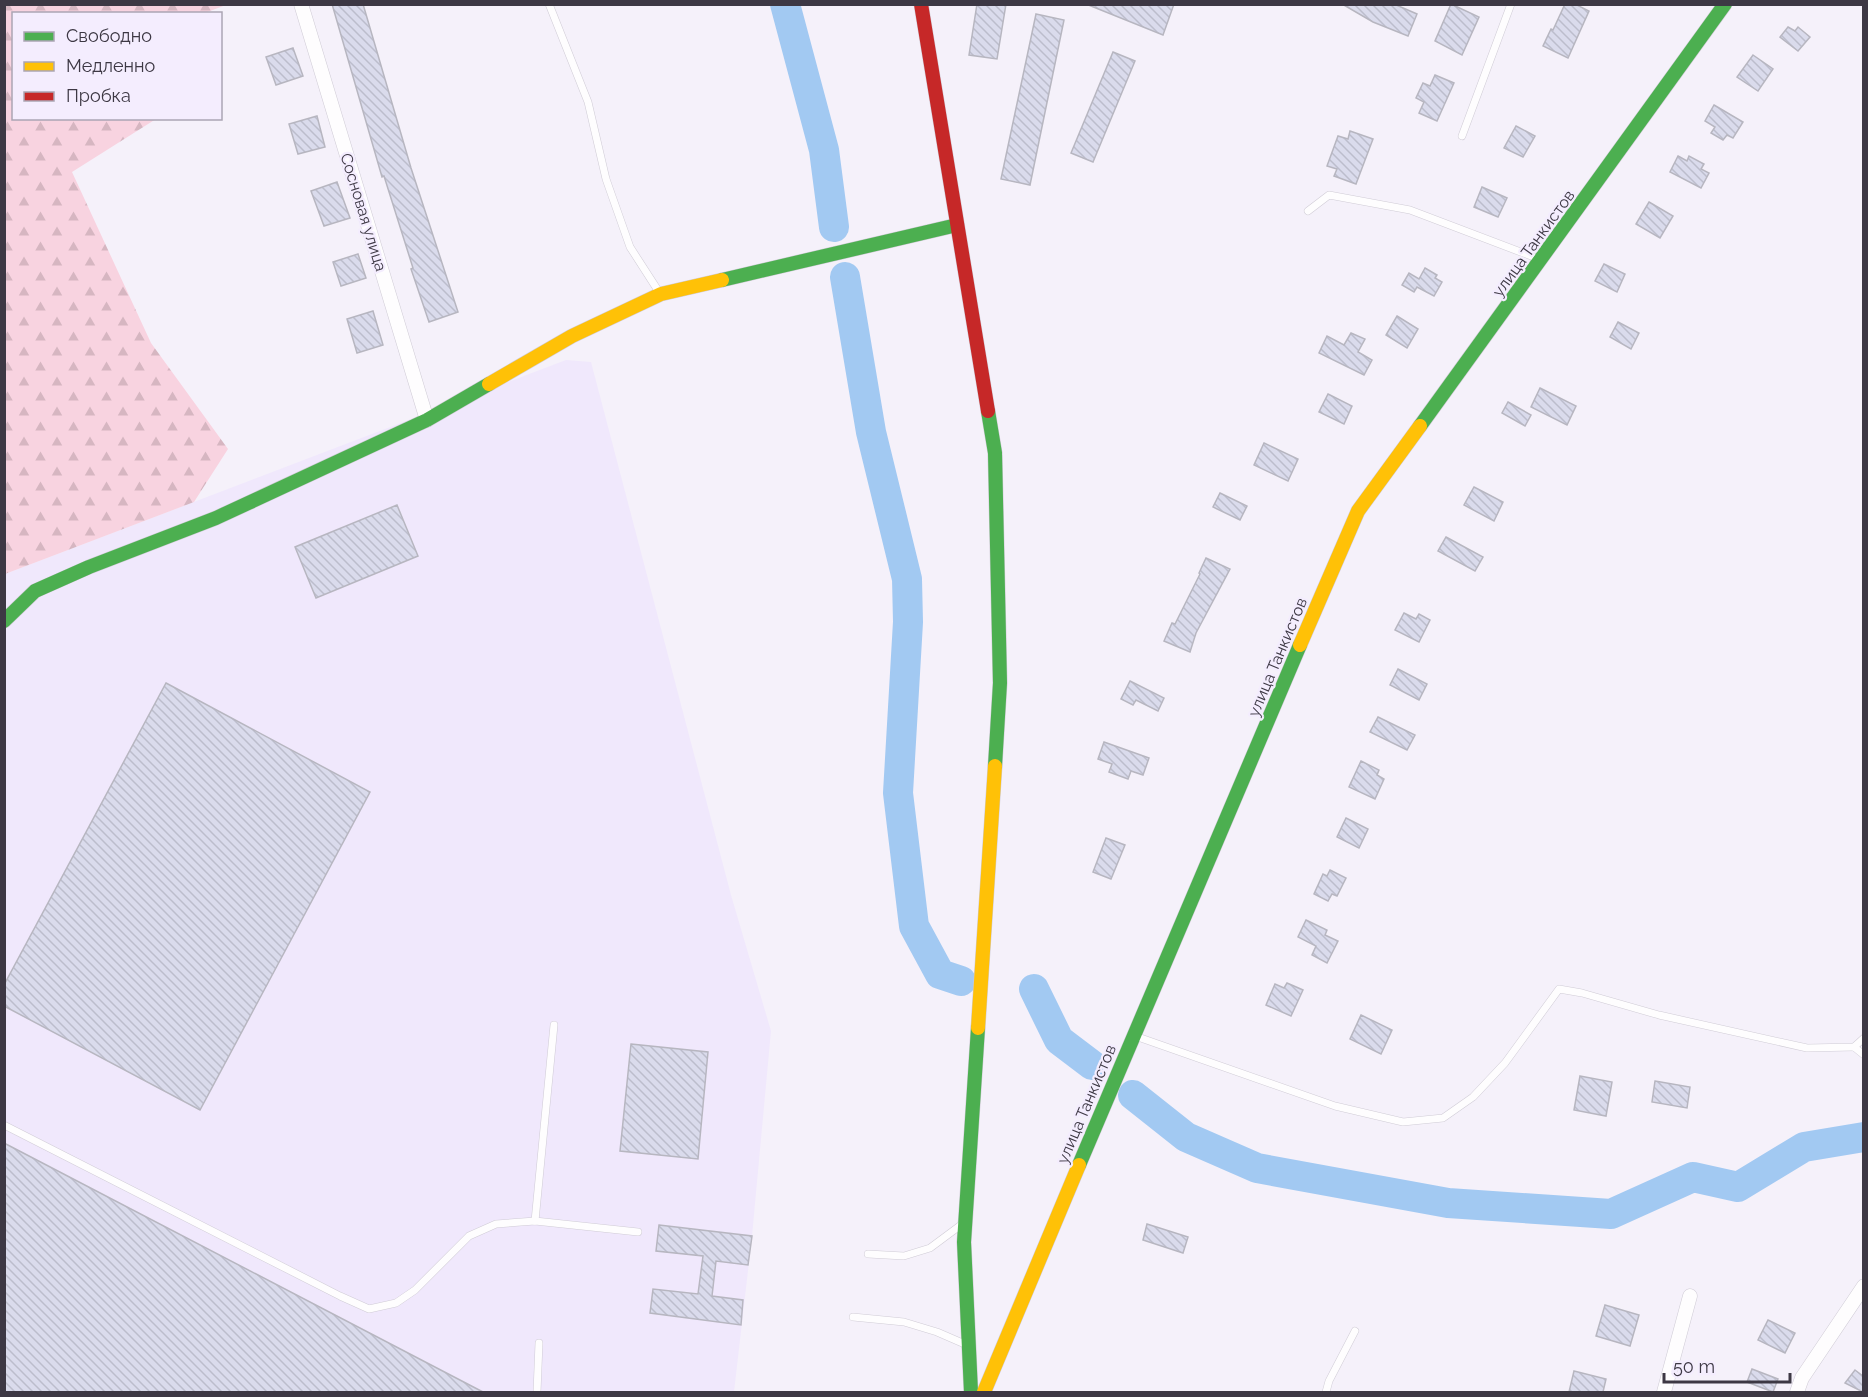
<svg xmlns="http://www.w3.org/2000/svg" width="1868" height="1397" font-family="Raleway,sans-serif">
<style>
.built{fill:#f0e8fc}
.forest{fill:url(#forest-firs)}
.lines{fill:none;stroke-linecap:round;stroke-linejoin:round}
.river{stroke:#a2c9f2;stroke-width:30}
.building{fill:url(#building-back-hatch);stroke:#b7b6c0;stroke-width:1.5}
.lane-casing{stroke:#d0ccd6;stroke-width:8}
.street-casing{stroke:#d0ccd6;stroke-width:15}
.fast-casing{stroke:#d0ccd6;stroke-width:15}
.slow-casing{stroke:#d0ccd6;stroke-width:15}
.jam-casing{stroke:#d0ccd6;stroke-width:15}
.lane{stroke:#fefdfe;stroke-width:7}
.street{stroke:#fefdfe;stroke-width:14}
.fast{stroke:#4caf50;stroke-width:14}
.slow{stroke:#ffc107;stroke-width:14}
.jam{stroke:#c62828;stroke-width:14}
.labels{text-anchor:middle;stroke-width:4.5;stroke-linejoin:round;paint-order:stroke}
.street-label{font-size:16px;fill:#3d3844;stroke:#f4edfe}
</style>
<defs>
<pattern id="forest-firs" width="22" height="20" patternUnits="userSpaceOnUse" patternTransform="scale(1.5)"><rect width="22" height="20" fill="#f8d3e0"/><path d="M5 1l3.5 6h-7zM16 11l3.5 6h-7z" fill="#d6b6c1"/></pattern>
<pattern id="building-back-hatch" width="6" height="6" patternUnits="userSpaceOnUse" patternTransform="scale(1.5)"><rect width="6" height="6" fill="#dadbec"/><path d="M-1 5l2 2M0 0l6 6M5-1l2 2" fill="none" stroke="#bcbdcc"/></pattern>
</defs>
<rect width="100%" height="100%" fill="#f5f1fa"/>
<path class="built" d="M566,360L591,362L731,895L771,1031L752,1236L734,1392H5V574Z"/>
<path class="forest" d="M5,4L226,5L202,14H14V118L156,119L72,172L151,343L228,449L194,502L5,574Z"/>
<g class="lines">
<g class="river">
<path d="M785,4L824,150L834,227"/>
<path d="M845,277L871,432L907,579L908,622L898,793L914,926L940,974L961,981"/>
<path d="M1034,989L1059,1040L1092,1065"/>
<path d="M1133,1095L1186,1137L1257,1168L1448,1203L1611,1214L1693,1177L1738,1187L1804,1147L1864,1137"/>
</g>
</g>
<g class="building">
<path d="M332,4H363L411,168L458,312L429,322L411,269L413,268L384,176L382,177Z"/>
<path d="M977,4H1006L997,59L969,55Z"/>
<path d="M1086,4H1174L1163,35Z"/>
<path d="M1342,4H1394L1417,14L1408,36L1373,22Z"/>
<path d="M1451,4L1479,17L1462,55L1435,41Z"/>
<path d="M1565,4H1575L1589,11L1568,58L1543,46L1551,29L1553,30Z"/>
<path d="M1036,14L1064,20L1030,185L1001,179Z"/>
<path d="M1788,27L1795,31L1798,27L1810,37L1798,51L1780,37Z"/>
<path d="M293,48L303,76L276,85L266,57Z"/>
<path d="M1113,52L1135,61L1093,162L1071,153Z"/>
<path d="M1753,55L1773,69L1758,91L1737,77Z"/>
<path d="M1435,75L1454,83L1437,121L1419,113L1424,102L1416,98L1423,83L1430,86Z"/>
<path d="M1714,105L1743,122L1733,138L1727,135L1723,140L1711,133L1715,127L1705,121Z"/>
<path d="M317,116L325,147L298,154L289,124Z"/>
<path d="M1516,126L1535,136L1523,157L1504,148Z"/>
<path d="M1350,131L1373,139L1356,184L1334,176L1337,169L1327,166L1338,136L1348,139Z"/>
<path d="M1678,156L1687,161L1689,156L1704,164L1701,169L1709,173L1701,188L1670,172Z"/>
<path d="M337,182L350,218L324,226L311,191Z"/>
<path d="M1482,187L1507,198L1498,217L1474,207Z"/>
<path d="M1649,202L1673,216L1660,238L1636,224Z"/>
<path d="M358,254L366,278L341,286L333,262Z"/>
<path d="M1604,264L1625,274L1617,292L1595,281Z"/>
<path d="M1425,268L1437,275L1435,278L1442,282L1434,296L1417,287L1414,292L1402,285L1409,273L1419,279Z"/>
<path d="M373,311L383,345L357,353L347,319Z"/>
<path d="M1397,316L1418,329L1407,348L1386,335Z"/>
<path d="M1618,322L1639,333L1631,349L1610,337Z"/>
<path d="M1351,333L1365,339L1358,352L1372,360L1364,375L1319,353L1327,336L1344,345Z"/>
<path d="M1540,388L1576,406L1567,425L1531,407Z"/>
<path d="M1328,394L1352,406L1344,424L1319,412Z"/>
<path d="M1508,402L1531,415L1525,426L1502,413Z"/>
<path d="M1264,443L1298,459L1288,481L1254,465Z"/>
<path d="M1474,487L1503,502L1494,521L1464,505Z"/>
<path d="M1220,493L1247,506L1240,520L1213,507Z"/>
<path d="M397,505L418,556L316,598L295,547Z"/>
<path d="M1446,537L1483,557L1475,571L1438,551Z"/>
<path d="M1206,558L1230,569L1196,633L1190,652L1164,641L1172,623L1175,624L1200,574L1199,573Z"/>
<path d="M1404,613L1416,619L1419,614L1430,620L1419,642L1395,630Z"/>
<path d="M1398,669L1427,684L1419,700L1390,685Z"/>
<path d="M1130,681L1164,698L1158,711L1136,700L1133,705L1121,699Z"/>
<path d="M166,683L370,792L200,1110L4,1006V985Z"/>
<path d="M1378,717L1415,735L1407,750L1370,732Z"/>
<path d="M1104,742L1149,758L1143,775L1131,771L1128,779L1109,772L1112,764L1098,759Z"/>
<path d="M1361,761L1379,770L1377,775L1384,779L1375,799L1349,787Z"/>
<path d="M1346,818L1368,829L1359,848L1337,837Z"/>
<path d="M1106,838L1125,845L1111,879L1093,872Z"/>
<path d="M1330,870L1346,878L1337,896L1332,894L1328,901L1314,894L1323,874L1327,876Z"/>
<path d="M1306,920L1327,930L1325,935L1338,941L1327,963L1312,955L1316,946L1298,937Z"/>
<path d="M1287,983L1303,990L1291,1016L1266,1005L1275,984L1284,988Z"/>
<path d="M1361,1015L1392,1030L1381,1054L1350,1039Z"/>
<path d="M631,1044L708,1052L698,1159L620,1151Z"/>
<path d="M1580,1076L1612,1082L1606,1116L1574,1110Z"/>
<path d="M1655,1081L1690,1087L1687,1108L1652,1102Z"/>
<path d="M4,1143L483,1392H4Z"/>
<path d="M1147,1224L1188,1237L1183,1253L1143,1240Z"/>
<path d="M659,1225L752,1236L748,1265L716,1261L712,1296L743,1300L741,1325L650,1313L653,1289L698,1294L703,1256L656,1251Z"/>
<path d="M1605,1305L1639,1315L1630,1346L1596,1336Z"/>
<path d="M1768,1320L1795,1333L1785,1353L1758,1340Z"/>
<path d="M1752,1369L1778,1379L1773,1392L1747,1382Z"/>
<path d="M1855,1370L1863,1376V1392L1845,1383Z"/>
<path d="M1574,1371L1606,1379L1603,1392H1569Z"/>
</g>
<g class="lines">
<defs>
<g id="lane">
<path d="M549,4L588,102L606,179L630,247L659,292"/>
<path d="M1462,136L1511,4"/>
<path d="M1308,211L1329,195L1410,210L1539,259"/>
<path d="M1135,1036L1335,1106L1403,1122L1443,1118L1473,1097L1505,1063L1559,989L1582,993L1659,1015L1807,1048L1854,1047L1864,1038"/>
<path d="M1854,1047L1864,1055"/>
<path d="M4,1125L340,1296L369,1309L396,1303L415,1290L469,1236L496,1224L535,1221L638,1232"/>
<path d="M535,1221L554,1025"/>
<path d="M868,1254L904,1256L930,1248L961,1225"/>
<path d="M853,1317L904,1322L937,1332L967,1345"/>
<path d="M537,1392L539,1343"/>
<path d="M1326,1392L1329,1381L1355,1331"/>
</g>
<g id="street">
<path d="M301,4L427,420"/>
<path d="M1664,1392L1690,1296"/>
<path d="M1797,1392L1802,1378L1864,1286"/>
</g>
<g id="fast">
<path d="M722,280L957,225"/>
<path d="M988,411L995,453L1000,683L995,766"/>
<path d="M1420,426L1725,4"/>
<path d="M4,621L35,591L89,567L216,518L427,420L489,384"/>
<path d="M1079,1165L1300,645"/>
<path d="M971,1392L964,1242L978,1028"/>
</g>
<g id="slow">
<path d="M489,384L572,336L661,294L722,280"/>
<path d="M1300,645L1358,511L1420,426"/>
<path d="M978,1028L995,766"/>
<path d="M984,1392L1079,1165"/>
</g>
<path id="jam" d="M921,4L988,411"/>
</defs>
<use href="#lane" class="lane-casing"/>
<use href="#street" class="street-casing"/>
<use href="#fast" class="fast-casing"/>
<use href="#slow" class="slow-casing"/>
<use href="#jam" class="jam-casing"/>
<use href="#lane" class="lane"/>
<use href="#street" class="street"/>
<use href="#fast" class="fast"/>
<use href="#slow" class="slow"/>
<use href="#jam" class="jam"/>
</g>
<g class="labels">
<g class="street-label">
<text transform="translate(364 212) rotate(73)" y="6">Сосновая улица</text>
<text transform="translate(1533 243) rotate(-54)" y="6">улица Танкистов</text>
<text transform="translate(1277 657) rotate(-67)" y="6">улица Танкистов</text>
<text transform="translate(1086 1104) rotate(-67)" y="6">улица Танкистов</text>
</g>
</g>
<rect width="1868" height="1397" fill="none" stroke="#3d3844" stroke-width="12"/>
<rect x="12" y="12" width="210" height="108" fill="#f4edfe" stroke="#aba5b4" stroke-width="1.5"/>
<rect x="24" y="32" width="30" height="9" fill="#4caf50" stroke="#aba5b4" stroke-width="1.5"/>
<text x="66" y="42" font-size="18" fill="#3d3844">Свободно</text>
<rect x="24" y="62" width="30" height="9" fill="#ffc107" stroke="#aba5b4" stroke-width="1.5"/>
<text x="66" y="72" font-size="18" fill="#3d3844">Медленно</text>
<rect x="24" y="92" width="30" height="9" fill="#c62828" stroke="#aba5b4" stroke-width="1.5"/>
<text x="66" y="102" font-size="18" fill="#3d3844">Пробка</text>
<path d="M1664 1373v9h126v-9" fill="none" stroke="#3d3844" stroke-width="3"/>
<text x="1673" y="1373" font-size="18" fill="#3d3844" stroke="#f4edfe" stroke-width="4.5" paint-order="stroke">50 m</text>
</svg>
